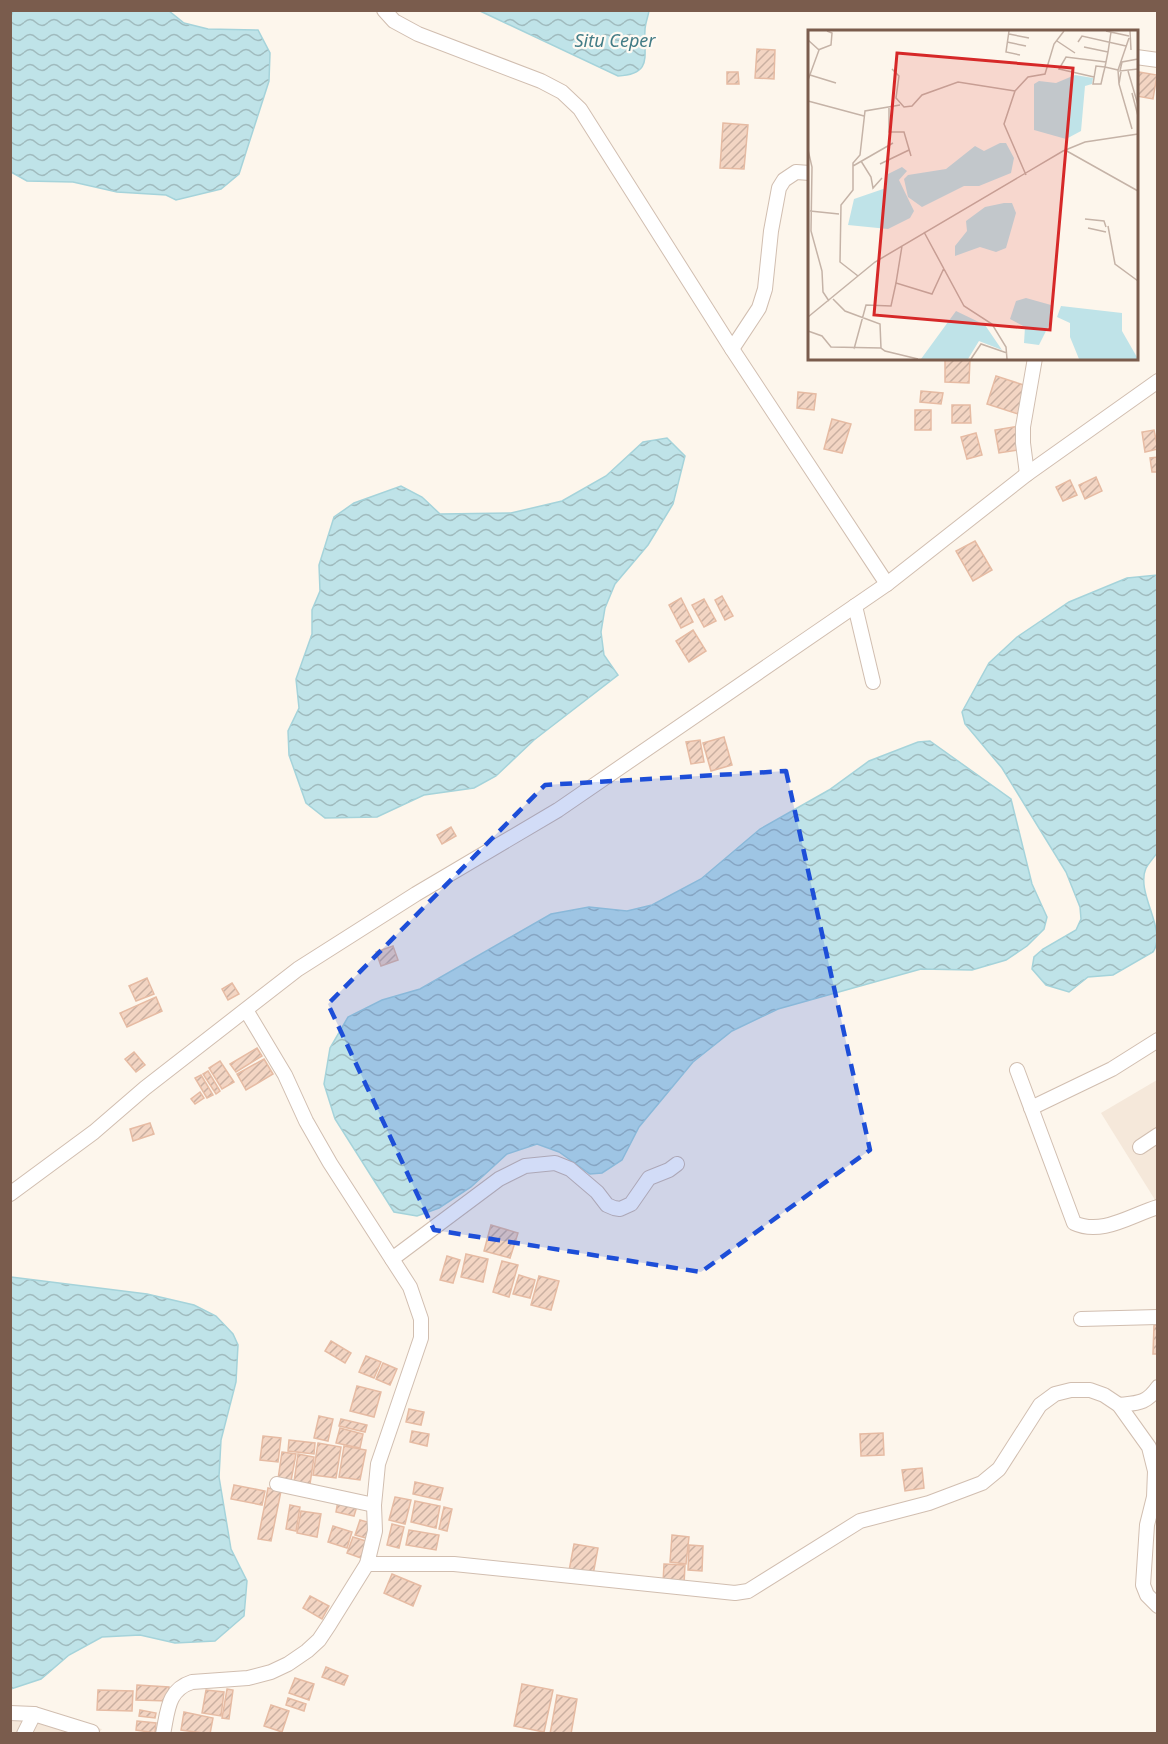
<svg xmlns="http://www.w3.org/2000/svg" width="1168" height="1744" font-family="'Noto Sans',sans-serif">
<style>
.residential{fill:#f5e8da}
.water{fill:url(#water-waves);stroke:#a5d3da;stroke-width:1.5}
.building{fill:url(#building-hatch);stroke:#e6bba3;stroke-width:1.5}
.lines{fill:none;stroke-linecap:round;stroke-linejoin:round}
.minor-casing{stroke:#d1beb0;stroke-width:16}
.minor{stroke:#fff;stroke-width:14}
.marked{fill:#1d4ed8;fill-opacity:0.2;stroke:#1d4ed8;stroke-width:4.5;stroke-dasharray:12 8;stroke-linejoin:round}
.labels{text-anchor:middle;stroke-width:4.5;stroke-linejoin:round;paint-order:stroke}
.water-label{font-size:18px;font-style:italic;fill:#437c86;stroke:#fffaf3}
.inset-road{fill:none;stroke:#c5b3a7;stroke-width:1.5}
.view{fill:#d62828;fill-opacity:0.15;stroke:#d62828;stroke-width:3}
.inset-edge{fill:none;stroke:#7a5c4d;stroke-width:3}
</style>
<defs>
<pattern id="water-waves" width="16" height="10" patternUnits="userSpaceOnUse" patternTransform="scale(1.5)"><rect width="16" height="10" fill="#bfe3e8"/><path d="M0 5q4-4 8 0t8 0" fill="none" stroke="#a0bbbe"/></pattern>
<pattern id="building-hatch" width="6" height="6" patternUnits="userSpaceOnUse" patternTransform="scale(1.5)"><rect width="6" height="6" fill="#f3d5c3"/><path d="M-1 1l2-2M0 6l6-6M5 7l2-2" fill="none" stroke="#cab0a1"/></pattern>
</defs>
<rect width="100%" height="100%" fill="#fdf6ec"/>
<g class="residential">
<path d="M1157,1080V1203L1101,1113Z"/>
<path d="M10,1707L49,1718L102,1729L99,1733H11Z"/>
</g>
<g class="water">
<path d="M13,11H169L184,23L208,29L258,30L270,53L269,81L239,174L221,189L176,200L166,195L117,192L73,182L27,181L11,172L10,19Z"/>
<path d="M480,11H649C648,17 645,24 645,30C643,55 654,74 618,76Z"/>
<path d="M667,438L685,456L673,504L648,545L615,584L605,608L601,632L604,655L618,675L534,740L496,776L474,788L424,795L377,817L325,818L306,803L289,755L288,731L299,708L296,679L312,634V610L320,591L319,565L334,517L354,503L401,486L422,497L440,514L511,513L562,501L606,476L643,442Z"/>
<path d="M1157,575L1158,852C1154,857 1149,863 1146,868C1135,893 1168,930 1153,952L1113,975L1088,977L1069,992L1046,985L1032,969L1034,957L1043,949L1076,930L1081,919L1080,907L1066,872L1002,768L965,724L962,712L989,663L1017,637L1069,602L1127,578Z"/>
<path d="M930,741L1011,799L1032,884L1047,917L1044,929L1027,946L1006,960L972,970L921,969L778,1009L732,1031L693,1062L639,1127L622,1160L602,1173L590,1174L559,1152L537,1144L507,1154L471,1187L439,1208L417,1216L394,1212L335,1119L324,1084L330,1048L348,1017L382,1000L420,989L551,914L589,907L627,911L652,905L701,879L760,829L829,790L869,761L918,742Z"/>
<path d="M11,1277L147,1294L194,1305L216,1316L233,1334L238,1345L236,1382L221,1440L219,1477L231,1549L247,1581L244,1616L215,1641L175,1643L140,1635L102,1637L69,1655L41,1679L11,1689Z"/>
</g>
<g class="building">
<path d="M757,49L775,50L774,79L755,78Z"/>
<path d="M727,72H738L739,84H727Z"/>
<path d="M1139,72L1157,75L1153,99L1136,96Z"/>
<path d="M723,123L748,125L744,169L720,168Z"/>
<path d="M945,358H970L969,383L945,382Z"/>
<path d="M996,376L1027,386L1018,414L987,404Z"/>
<path d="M921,391L943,393L941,404L920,402Z"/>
<path d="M798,392L816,394L814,410L797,408Z"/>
<path d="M952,405H970L971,423H952Z"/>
<rect x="915" y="410" width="16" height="20"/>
<path d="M832,419L851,424L842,453L824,449Z"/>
<path d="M1020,426L1024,449L999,453L995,430Z"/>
<path d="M1154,430L1158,449L1145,452L1142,432Z"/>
<path d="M976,433L982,455L967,459L961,437Z"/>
<path d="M1158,457V472H1152L1150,458Z"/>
<path d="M1096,477L1102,491L1085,499L1079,485Z"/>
<path d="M1070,480L1077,495L1063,501L1056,487Z"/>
<path d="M975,541L992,570L973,581L956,551Z"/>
<path d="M722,596L733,616L725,620L715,600Z"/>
<path d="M681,598L693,622L681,628L669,605Z"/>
<path d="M704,599L716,621L704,627L692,605Z"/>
<path d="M693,630L706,651L689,662L676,641Z"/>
<path d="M724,737L732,765L711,771L703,743Z"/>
<path d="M700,740L704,762L691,764L686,742Z"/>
<path d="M451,827L456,836L442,844L437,835Z"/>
<path d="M393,946L398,960L381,966L376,952Z"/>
<path d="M147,978L154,994L136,1001L129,986Z"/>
<path d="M232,983L239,994L228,1000L222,989Z"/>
<path d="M156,997L162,1011L127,1027L120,1013Z"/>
<path d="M257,1048L262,1056L236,1072L230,1064Z"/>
<path d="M134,1052L145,1065L136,1072L125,1059Z"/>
<path d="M264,1059L273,1074L246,1090L237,1074Z"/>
<path d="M220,1061L234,1082L222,1089L209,1068Z"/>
<path d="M208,1071L220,1091L216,1094L203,1074Z"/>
<path d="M201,1075L213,1095L207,1098L195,1078Z"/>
<path d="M200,1092L204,1098L195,1104L191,1099Z"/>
<path d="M150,1123L154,1134L133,1141L130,1129Z"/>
<path d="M491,1225L518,1233L510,1258L484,1251Z"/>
<path d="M466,1254L488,1259L483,1282L461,1277Z"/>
<path d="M447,1256L460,1260L453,1283L440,1280Z"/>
<path d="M502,1261L518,1265L509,1297L493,1292Z"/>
<path d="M519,1275L535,1280L530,1298L513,1294Z"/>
<path d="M539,1276L559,1281L551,1310L531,1305Z"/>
<path d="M1154,1325H1158V1354H1153Z"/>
<path d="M331,1341L351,1353L345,1363L325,1351Z"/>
<path d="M366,1356L381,1362L374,1378L359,1372Z"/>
<path d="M383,1363L397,1369L390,1385L376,1379Z"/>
<path d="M357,1386L381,1392L374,1417L350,1411Z"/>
<path d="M409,1409L424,1412L421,1425L406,1422Z"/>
<path d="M319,1416L333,1419L328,1441L314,1438Z"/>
<path d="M341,1419L367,1425L365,1432L339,1426Z"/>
<path d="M340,1428L363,1434L360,1448L336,1443Z"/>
<path d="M412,1431L429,1434L427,1446L410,1442Z"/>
<path d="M883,1433L884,1455L861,1456L860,1434Z"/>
<path d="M263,1436L281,1438L278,1462L260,1460Z"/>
<path d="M289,1440L315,1443L314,1454L288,1451Z"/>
<path d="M318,1443L341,1447L336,1478L313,1475Z"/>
<path d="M344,1446L366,1450L360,1480L339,1477Z"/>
<path d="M282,1452L296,1454L291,1481L278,1479Z"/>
<path d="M298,1454L314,1457L310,1484L294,1482Z"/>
<path d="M922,1468L924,1488L905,1491L902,1470Z"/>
<path d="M415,1482L443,1488L440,1500L413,1494Z"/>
<path d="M234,1485L265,1491L262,1505L231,1499Z"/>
<path d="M268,1488L281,1491L271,1541L258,1539Z"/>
<path d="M395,1497L411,1500L405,1524L389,1520Z"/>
<path d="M338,1501L357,1506L354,1516L336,1512Z"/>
<path d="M415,1501L440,1506L436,1528L411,1522Z"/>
<path d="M290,1505L300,1507L296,1531L286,1529Z"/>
<path d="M444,1507L452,1509L447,1531L439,1529Z"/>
<path d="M301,1511L321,1514L317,1537L297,1533Z"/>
<path d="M360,1520L371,1523L366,1538L355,1535Z"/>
<path d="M392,1524L404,1527L399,1548L387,1545Z"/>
<path d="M333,1526L352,1532L347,1548L328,1542Z"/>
<path d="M409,1530L439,1535L436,1550L406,1545Z"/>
<path d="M672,1535L689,1537L686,1564L670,1562Z"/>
<path d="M353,1537L366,1541L361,1558L347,1553Z"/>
<path d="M574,1544L598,1548L593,1575L569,1571Z"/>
<path d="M689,1545L703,1546L702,1571L688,1570Z"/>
<path d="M664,1564L685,1565L684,1584L663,1583Z"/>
<path d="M392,1574L421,1586L413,1606L384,1593Z"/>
<path d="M310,1596L329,1606L322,1619L303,1608Z"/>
<path d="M326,1667L348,1676L344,1685L322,1677Z"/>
<path d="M295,1678L314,1684L309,1700L289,1693Z"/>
<path d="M522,1684L553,1690L544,1732L514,1726Z"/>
<path d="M137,1685L169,1687L168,1701L136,1700Z"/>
<path d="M227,1689L233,1690L229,1719L222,1718Z"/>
<path d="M98,1690L133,1691L132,1711L97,1710Z"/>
<path d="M206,1690L224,1692L221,1716L202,1713Z"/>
<path d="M557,1695L577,1699L571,1734H550Z"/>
<path d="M288,1698L306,1704L304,1711L286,1705Z"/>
<path d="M271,1705L289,1711L282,1732L264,1726Z"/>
<path d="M140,1710L156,1713L155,1718L139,1716Z"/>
<path d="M184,1712L213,1718L210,1734L181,1730Z"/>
<path d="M137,1721L156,1723L155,1733L136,1730Z"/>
</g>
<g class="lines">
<defs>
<g id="minor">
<path d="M384,10L394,21L418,34L541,81L562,92L580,109L732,349L887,584"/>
<path d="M1136,57L1158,60"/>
<path d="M732,349L759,308L765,289L771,231L779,188L784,180L796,172L810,173"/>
<path d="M1027,474L1023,443V427L1035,358"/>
<path d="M855,606L873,682"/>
<path d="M1017,1070L1074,1223C1102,1236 1131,1215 1158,1207"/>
<path d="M1031,1108L1112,1069L1158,1040"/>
<path d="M1140,1147L1158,1135"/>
<path d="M10,1194L94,1132L145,1088L298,969L416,894L558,810L887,584L1027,474L1158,381"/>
<path d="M392,1259L499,1179L525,1166L555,1163L570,1169L597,1192L607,1205L614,1208L620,1209L631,1204L649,1178L669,1170L677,1164"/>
<path d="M1081,1319L1158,1317"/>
<path d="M1119,1405C1138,1403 1146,1404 1158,1387"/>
<path d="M277,1484L374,1505"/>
<path d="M367,1564H454L735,1593L748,1591L860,1521L929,1503L982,1483L999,1469L1040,1405L1055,1394L1071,1390H1090L1104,1395L1119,1405L1149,1447L1155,1471L1154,1497L1147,1525L1143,1585L1147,1595L1158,1606"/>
<path d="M10,1713L34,1714L92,1732L91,1734"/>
<path d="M24,1734L34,1714"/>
<path d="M163,1734C168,1711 167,1690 192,1682L248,1678L271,1672L288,1664L307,1651L319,1640L329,1625L367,1564L375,1531L374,1505L378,1464L421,1338V1319L410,1287L330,1163L306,1121L285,1075L246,1010"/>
</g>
</defs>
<use href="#minor" class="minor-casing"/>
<use href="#minor" class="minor"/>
</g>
<path class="marked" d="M786,771L870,1150L701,1272L434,1230L328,1004L545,785Z"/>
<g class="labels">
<g class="water-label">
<text x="615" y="47">Situ Ceper</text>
</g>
</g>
<g transform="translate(808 30)">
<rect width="330" height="330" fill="#fdf6ec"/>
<path d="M267,45L285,48L284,54L277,56L273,101L258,109L226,100V54L231,51L248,53ZM192,113H198L206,128L203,143L171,156H156L114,177L100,167L96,149L100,145L138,139L167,116L176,121ZM94,137L99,141L91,150L106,181L102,188L80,199L40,195L46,169L78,158L80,144ZM196,173H204L208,183L198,218L188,222L172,217L147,226V216L159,201L158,191L177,177ZM218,268L243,275L242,293L231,315L216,313L217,297L202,289L208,271ZM253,276L314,283V301L330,329H271L262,307V293L249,287ZM148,281L177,295L194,320L171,311L160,329H113Z" fill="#bfe3e8"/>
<path class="inset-road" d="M201,1L198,22L212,25M298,1L321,6M322,1L323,20M303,2L300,22L297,37L295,45L293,54H285L288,36L297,37L310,40M201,4L221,8M0,10L11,20L0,50M249,11L267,23M199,12L218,16M270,12L274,6L318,16M276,17L300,22M10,20L23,15L24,3L19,1M330,29L314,32L312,41L330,39M84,39L91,46L88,68L96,77L104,76L114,65L150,52L207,61M320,41L330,75M313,42L311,54L324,99M2,45L28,53M286,47L251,39L258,27L298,32M311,54L310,40L321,8M324,63L330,86M0,71L56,86M81,78V102H96L103,126M0,120L4,137L3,201L14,241L15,262L21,271M257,120L330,161M53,131L63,147L65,158L74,148M72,134L101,120M45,136L85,113M218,145L196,94L207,61L220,47L237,44L246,14L256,1M2,181L31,184M277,189L296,191L298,197M300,196L307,234L330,251M280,198L298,202M116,202L156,276L184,294L198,317L199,329M94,216L88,253L124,264L136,238M50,246L32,232L33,175L45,160V133L52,125L57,81L92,75M25,269L37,281L72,294L73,318L77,321L110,329M0,287L67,232L255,121L277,112L330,104M0,301L14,306L23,317L73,318M46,319L58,275L83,276L88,253M163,329L173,314L199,323"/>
<path class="view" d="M89,23L265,38L242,300L66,285Z"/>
<rect width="330" height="330" class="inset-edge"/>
</g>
<rect width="1168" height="1744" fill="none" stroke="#7a5c4d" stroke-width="24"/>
</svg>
